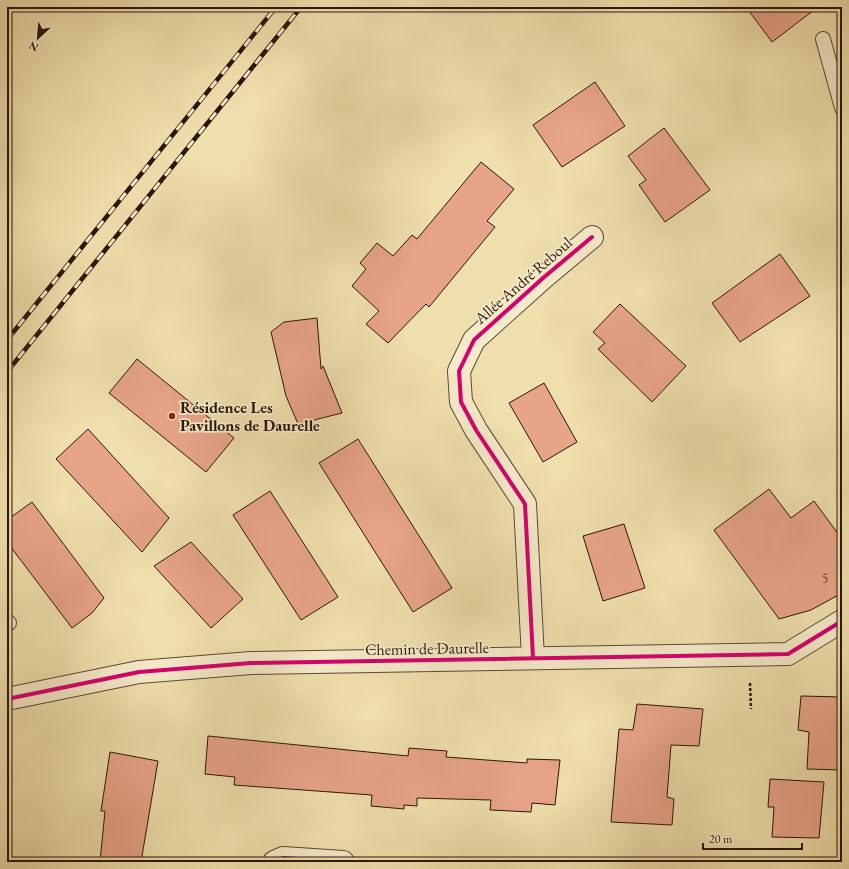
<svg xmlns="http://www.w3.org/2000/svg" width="849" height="869" font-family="'EB Garamond',serif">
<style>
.building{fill:#e8a488;stroke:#2a1509}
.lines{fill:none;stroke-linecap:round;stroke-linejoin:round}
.lane-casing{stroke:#5b4832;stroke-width:16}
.street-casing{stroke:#5b4832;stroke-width:24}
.path{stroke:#2a1509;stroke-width:2.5;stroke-dasharray:3 2;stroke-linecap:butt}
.lane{stroke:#f5eac9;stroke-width:14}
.street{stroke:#f5eac9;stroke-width:22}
.rail-casing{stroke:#2a1509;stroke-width:4.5}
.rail{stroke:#f5eac9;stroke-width:3;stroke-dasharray:9;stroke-linecap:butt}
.cycleway-casing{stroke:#f5eac9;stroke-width:6}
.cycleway{stroke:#d6006c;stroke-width:4}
.poi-dot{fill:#8f2418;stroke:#f5eac9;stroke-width:1.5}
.labels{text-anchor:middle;stroke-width:3.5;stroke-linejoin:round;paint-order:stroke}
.number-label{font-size:14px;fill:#5a3929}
.street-label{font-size:16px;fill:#2a1509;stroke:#f5eac9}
.poi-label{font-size:16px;font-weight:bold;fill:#2a1509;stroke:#f5eac9;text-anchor:start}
</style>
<rect width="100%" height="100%" fill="#efdfac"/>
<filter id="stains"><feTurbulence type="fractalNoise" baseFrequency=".005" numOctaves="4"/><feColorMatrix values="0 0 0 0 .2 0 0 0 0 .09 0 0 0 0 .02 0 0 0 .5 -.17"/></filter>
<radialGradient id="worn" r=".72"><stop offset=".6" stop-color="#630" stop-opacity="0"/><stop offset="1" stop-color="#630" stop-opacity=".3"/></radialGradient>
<g class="building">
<path d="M746,7H818L772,42Z"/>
<path d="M595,82L625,126L562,167L533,125Z"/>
<path d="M664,128L710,190L665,222L639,185L646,180L628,156Z"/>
<path d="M481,162L514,189L487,221L495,227L429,307L426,304L388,343L366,324L379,311L352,286L366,269L360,263L377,243L393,256L412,235L417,239Z"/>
<path d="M780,254L810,296L740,342L712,303Z"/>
<path d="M620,304L686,366L652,402L598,349L605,343L593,332Z"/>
<path d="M317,318L321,369L323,366L342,413L298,424L286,396L271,332L284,322Z"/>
<path d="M137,359L234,438L206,472L109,393Z"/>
<path d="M544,383L577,442L543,462L509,403Z"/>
<path d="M88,429L169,518L142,552L56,459Z"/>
<path d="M358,439L452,588L413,612L319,463Z"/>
<path d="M769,489L791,518L814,501L842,539V593L811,610L779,619L714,530Z"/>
<path d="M270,491L338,597L301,620L233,515Z"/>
<path d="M32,502L104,598L92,613L72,628L7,542V520Z"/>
<path d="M624,524L645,588L603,601L583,536Z"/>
<path d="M191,542L243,599L211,628L154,566Z"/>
<path d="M801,696L842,697V770L807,769L809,732L798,730Z"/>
<path d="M637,704L703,709L699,746L671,745L667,797L674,799L672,825L611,822L619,729L633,730Z"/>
<path d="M208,736L408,756L409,748L447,751L446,757L527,763V759L560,760L555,805L532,803L531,812L490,810L491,800L417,798V806L404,805V809L371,806L372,795L234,785L235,777L205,774Z"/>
<path d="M110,752L158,761L141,862H100L105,811H101Z"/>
<path d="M770,779L824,782L819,838L772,837L774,807H768Z"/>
</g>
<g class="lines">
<defs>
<g id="lane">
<path d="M823,39L842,108"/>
<path d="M7,621L9,623"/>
</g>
<g id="street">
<path d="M533,658L525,504L476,430L461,402L459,371L474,340L543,278L592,237"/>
<path d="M7,699L139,672L251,663L788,654L842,621"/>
<path d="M274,862L283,858L343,862"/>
</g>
</defs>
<use href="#lane" class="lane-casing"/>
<use href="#street" class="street-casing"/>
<path class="path" d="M750,683L751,709"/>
<use href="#lane" class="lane"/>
<use href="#street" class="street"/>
<defs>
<g id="rail">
<path d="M7,340L276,7"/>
<path d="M7,372L301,7"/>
</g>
</defs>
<use href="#rail" class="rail-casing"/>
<use href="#rail" class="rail"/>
<defs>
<g id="cycleway">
<path d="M533,658L525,504L476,430L461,402L459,371L474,340L543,278L592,237"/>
<path d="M7,699L139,672L251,663L788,654L842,621"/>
<path d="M274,862L283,858L343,862"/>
</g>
</defs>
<use href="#cycleway" class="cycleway-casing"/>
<use href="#cycleway" class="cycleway"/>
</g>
<circle class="poi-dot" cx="172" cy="416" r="4"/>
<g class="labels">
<g class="number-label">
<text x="825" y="583">5</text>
</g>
<g class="street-label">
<text transform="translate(523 280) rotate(-41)" y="6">Allée André Reboul</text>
<text transform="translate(427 648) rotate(-1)" y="6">Chemin de Daurelle</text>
</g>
<g class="poi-label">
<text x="180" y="413">Résidence Les<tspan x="180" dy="18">Pavillons de Daurelle</tspan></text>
</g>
</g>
<rect width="849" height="869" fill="none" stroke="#efdfac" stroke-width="24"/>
<rect x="8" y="8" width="833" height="853" fill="none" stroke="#2a1509" stroke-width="2"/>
<rect x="12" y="12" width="825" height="845" fill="none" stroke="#2a1509"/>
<g transform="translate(38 38) rotate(206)" stroke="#f5eac9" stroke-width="3" paint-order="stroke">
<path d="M0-3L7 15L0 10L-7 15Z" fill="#2a1509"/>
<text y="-6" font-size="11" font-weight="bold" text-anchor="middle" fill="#2a1509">N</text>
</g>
<path d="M703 843v6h99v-6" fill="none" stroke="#2a1509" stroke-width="2"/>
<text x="709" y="843" font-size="12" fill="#2a1509" stroke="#f5eac9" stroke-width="3" paint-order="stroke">20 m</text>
<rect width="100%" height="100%" filter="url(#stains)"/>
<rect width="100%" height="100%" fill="url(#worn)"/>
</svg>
